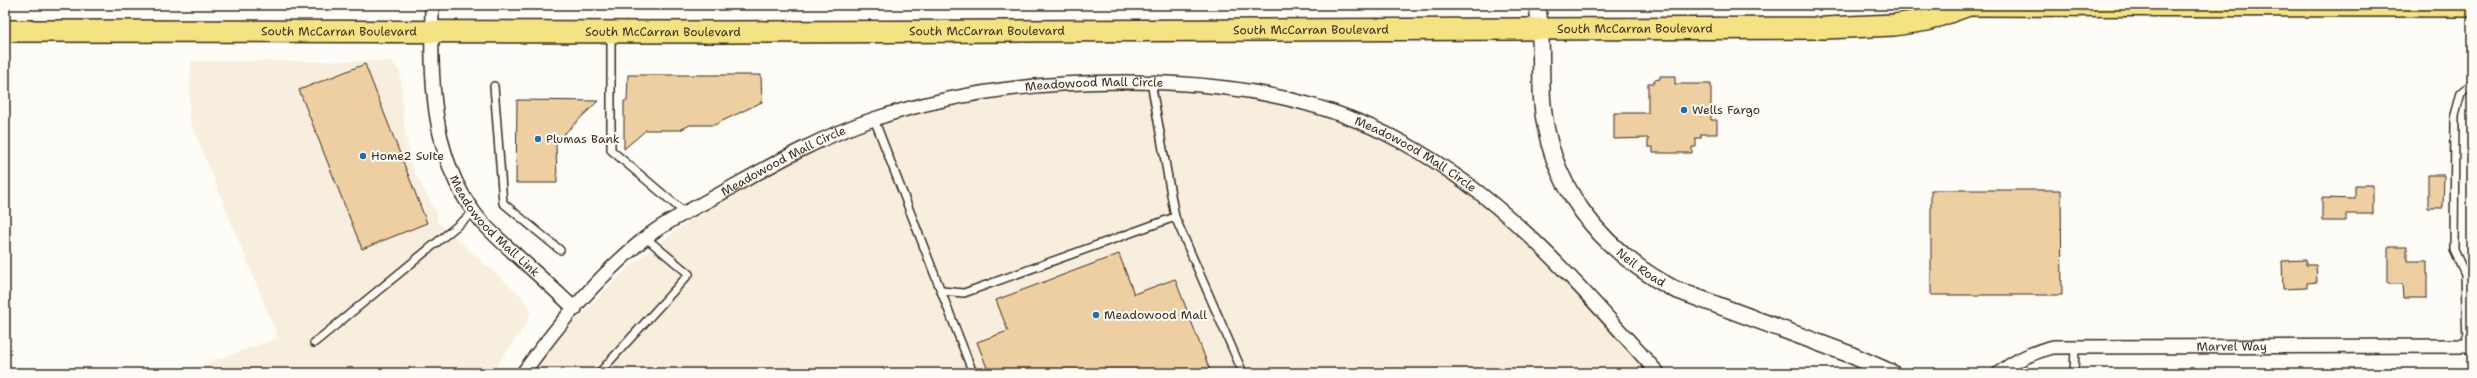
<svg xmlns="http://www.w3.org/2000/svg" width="2477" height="378" font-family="'Shantell Sans',sans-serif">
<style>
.built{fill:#f8eedd}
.building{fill:#eecfa1;stroke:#3b2a1e}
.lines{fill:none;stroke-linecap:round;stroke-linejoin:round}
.service-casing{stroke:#3b2a1e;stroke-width:10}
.minor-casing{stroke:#3b2a1e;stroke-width:16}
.tertiary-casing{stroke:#3b2a1e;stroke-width:19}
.primary-casing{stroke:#3b2a1e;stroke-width:24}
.service{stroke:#fdfcf7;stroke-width:7}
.minor{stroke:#fdfcf7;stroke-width:13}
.tertiary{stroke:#fdfcf7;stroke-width:16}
.primary{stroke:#f4e382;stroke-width:21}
.poi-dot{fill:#1f6fb2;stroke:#fdfcf7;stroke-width:1.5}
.labels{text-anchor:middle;stroke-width:4;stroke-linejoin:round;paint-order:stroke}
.street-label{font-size:12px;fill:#3b2a1e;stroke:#fdfcf7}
.poi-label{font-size:12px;fill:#3b2a1e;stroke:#fdfcf7;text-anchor:start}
</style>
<rect width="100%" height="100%" fill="#fdfcf7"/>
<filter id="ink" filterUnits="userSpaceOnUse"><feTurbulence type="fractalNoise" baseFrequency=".025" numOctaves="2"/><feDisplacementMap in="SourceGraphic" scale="8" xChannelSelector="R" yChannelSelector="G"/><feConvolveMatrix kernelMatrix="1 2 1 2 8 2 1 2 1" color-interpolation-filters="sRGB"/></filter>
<g filter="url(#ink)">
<g class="built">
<path d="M191,61H391L400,72L405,132L413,170L437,213V221L521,296L531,311L524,328L491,373H179L278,338L189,118Z"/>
<path d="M1120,84L1245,92L1330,116L1388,141L1468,192L1524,237L1651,373H531L573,323L627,269L675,231L739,188L801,152L901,116L1022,92Z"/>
</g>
<g class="building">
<path d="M365,64L427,223L362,249L299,90Z"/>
<path d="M628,75H761L762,102L714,125H690L680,130H646L624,149V101H627Z"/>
<path d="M1660,76H1675V84H1711V120H1717V134H1701V138H1696V147H1692V153H1653V147H1648V138L1614,139V113H1648V83H1654V80L1660,79Z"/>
<path d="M517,100L598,101L556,142L557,183H516Z"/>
<path d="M2428,175H2444L2443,208H2428Z"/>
<path d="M2355,185H2373V214H2346V221H2322V198L2355,199Z"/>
<path d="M1931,190H2061L2062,295H1931Z"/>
<path d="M2388,247H2407V261H2427V298H2403L2402,284H2388Z"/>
<path d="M1119,254L1134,294L1175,279L1211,373H989L977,342L1008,331L996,300Z"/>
<path d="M2306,260V265H2316L2317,282L2307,283V288L2283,289L2282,261Z"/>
</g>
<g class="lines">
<defs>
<g id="service">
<path d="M611,34V150L684,212"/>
<path d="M1151,82L1175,217"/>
<path d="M494,86L503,203L560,250"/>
<path d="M874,119L941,291"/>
<path d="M314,343L474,212"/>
<path d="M2467,346L2465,274L2454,250L2455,115L2461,93L2472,84"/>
<path d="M599,373L689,274L646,238"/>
<path d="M973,373L941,291L964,293L1175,217L1243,373"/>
<path d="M2074,373L2075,347"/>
</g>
<g id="minor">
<path id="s1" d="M432,5C431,77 430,155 476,215C487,229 501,241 514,253C535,272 555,290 575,309"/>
<path id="s2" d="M523,373C558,325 597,277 644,239C666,221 693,209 718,195C770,166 817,138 874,119C955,92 1038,82 1124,82C1220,82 1316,95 1402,142C1509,200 1578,285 1658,373"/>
<path id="s3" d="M1999,373C2016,360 2032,352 2053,347L2472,346"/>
</g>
<g id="tertiary">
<path id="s4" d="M1537,5C1543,36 1540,67 1542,99C1548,185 1600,250 1674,289L1849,354L1892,373"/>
</g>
<g id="primary">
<path d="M1962,5L2472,6"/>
<path id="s5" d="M5,31L730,32L1825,28L1894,25L1927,20L1966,6"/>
</g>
</defs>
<use href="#service" class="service-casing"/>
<use href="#minor" class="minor-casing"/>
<use href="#tertiary" class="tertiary-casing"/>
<use href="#primary" class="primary-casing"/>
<use href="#service" class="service"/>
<use href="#minor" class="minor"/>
<use href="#tertiary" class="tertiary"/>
<use href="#primary" class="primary"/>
</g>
</g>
<g class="poi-dot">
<circle cx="1684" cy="110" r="4"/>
<circle cx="538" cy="139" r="4"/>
<circle cx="363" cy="156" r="4"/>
<circle cx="1096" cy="315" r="4"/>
</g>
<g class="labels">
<g class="street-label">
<text dy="4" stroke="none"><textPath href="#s5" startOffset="1630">South McCarran Boulevard</textPath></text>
<text dy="4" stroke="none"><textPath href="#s5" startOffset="1306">South McCarran Boulevard</textPath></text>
<text dy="4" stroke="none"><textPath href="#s5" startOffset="982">South McCarran Boulevard</textPath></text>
<text dy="4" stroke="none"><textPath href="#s5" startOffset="334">South McCarran Boulevard</textPath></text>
<text dy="4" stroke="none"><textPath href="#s5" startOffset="658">South McCarran Boulevard</textPath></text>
<text dy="4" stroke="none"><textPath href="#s2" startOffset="665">Meadowood Mall Circle</textPath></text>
<text dy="4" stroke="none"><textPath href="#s2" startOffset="1000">Meadowood Mall Circle</textPath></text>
<text dy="4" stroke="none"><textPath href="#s2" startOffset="341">Meadowood Mall Circle</textPath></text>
<text dy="4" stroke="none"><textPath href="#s1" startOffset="239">Meadowood Mall Link</textPath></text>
<text dy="4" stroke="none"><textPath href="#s4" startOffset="297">Neil Road</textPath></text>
<text dy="4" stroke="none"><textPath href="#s3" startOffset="239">Marvel Way</textPath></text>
</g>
<g class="poi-label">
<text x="1692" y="114">Wells Fargo</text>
<text x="546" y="143">Plumas Bank</text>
<text x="371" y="160">Home2 Suite</text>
<text x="1104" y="319">Meadowood Mall</text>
</g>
</g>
<rect width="2477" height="378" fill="none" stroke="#fdfcf7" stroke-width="20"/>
<rect x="10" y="10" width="2457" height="358" fill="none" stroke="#3b2a1e" stroke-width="1.5" filter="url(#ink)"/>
</svg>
